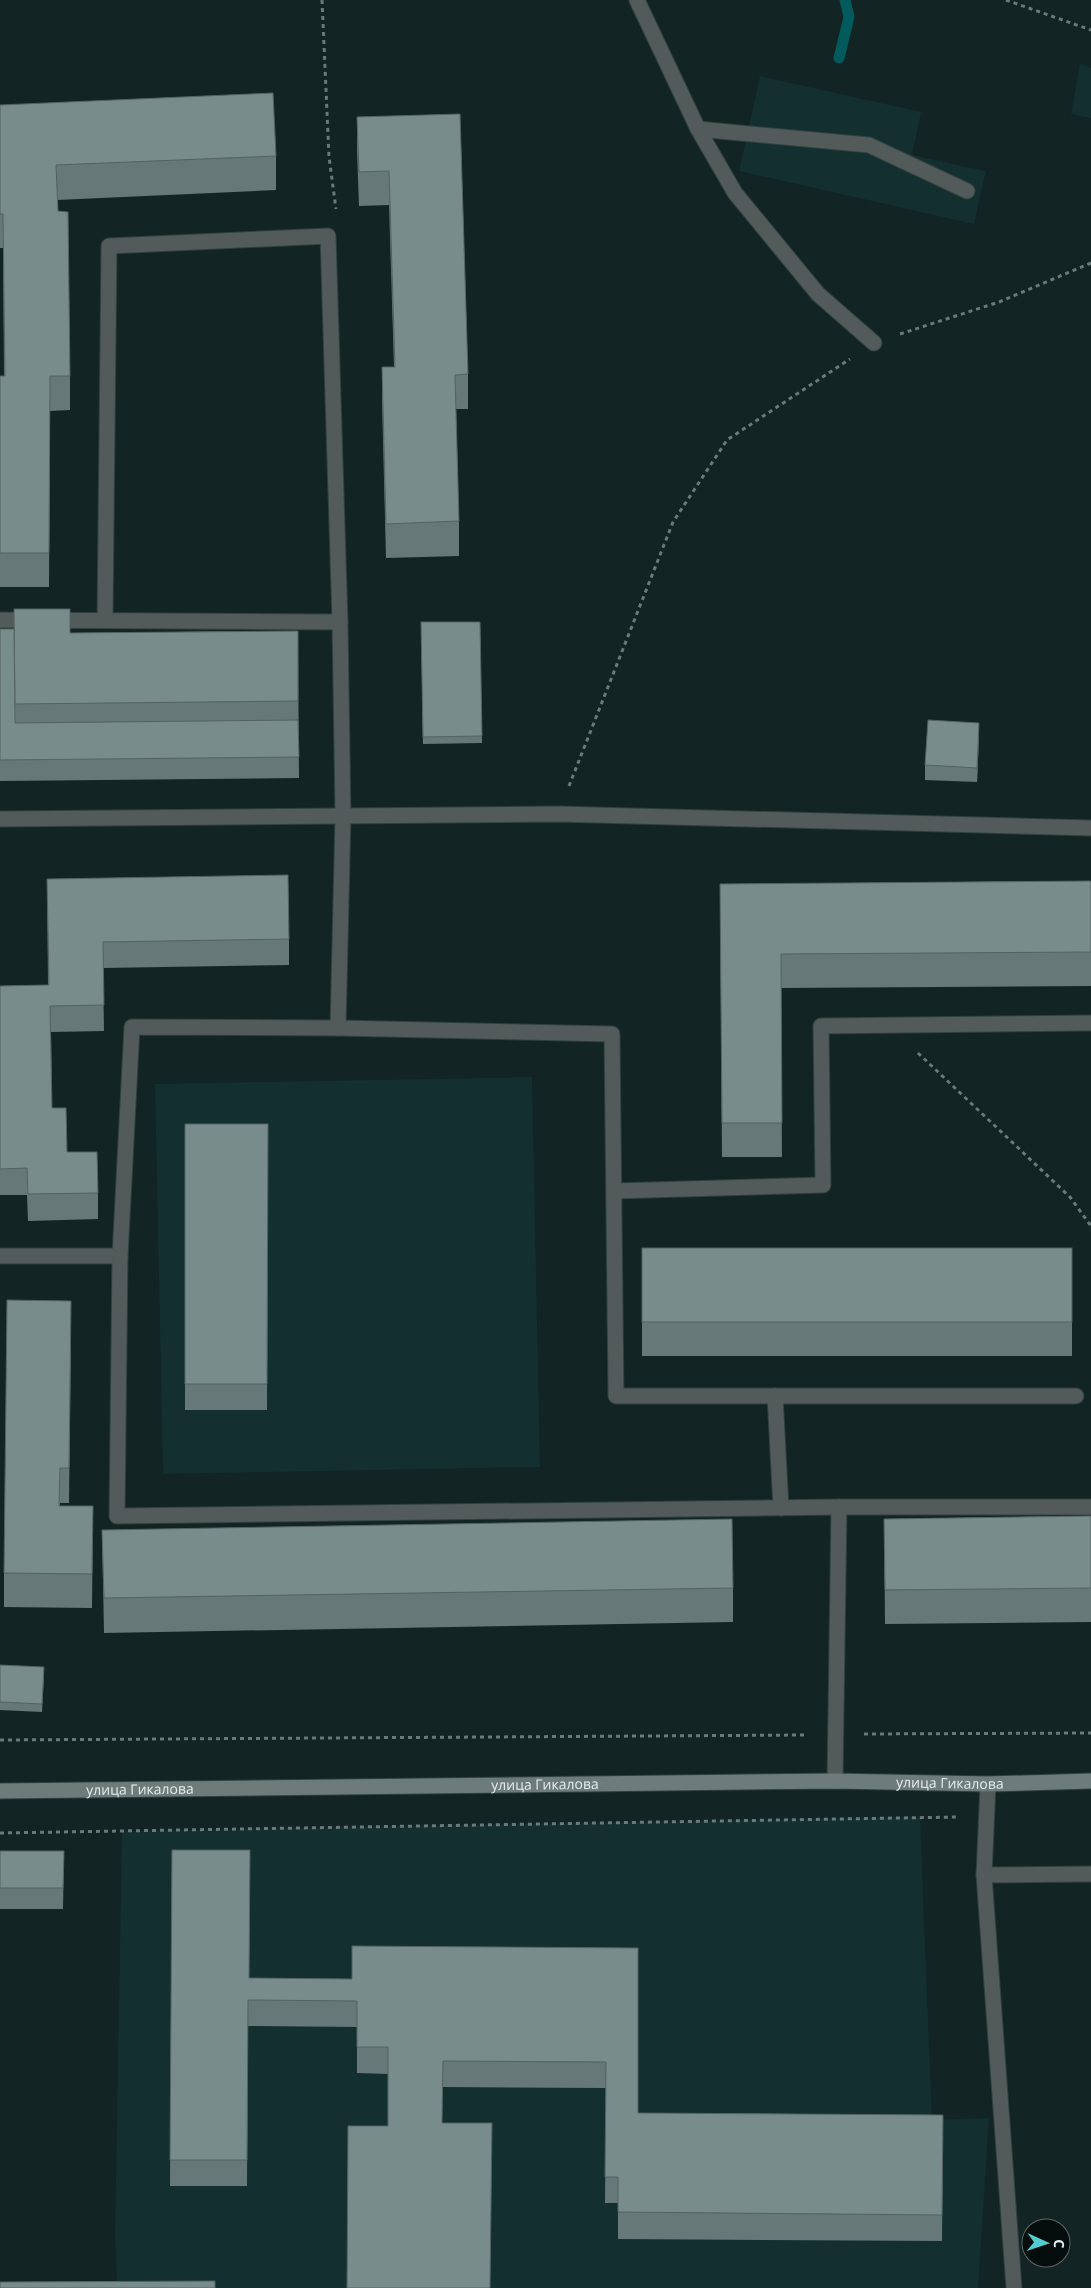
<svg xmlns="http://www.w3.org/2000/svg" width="1091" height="2288" font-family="'Open Sans',sans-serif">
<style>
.built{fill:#132f2f}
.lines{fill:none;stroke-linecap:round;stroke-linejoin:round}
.stream{stroke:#015a5c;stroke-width:11}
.lane-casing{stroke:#2f4040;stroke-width:17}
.street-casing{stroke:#2f4040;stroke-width:17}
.secondary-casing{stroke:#2f4040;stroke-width:17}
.path{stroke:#6a7979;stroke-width:3;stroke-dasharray:4 4;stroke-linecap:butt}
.lane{stroke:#525a5a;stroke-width:15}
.street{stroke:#525a5a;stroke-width:15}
.secondary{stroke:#6e7b7b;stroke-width:15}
.wall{fill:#677878}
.shaded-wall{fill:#546262}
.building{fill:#788c8c;stroke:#546262}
.labels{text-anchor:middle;stroke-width:5;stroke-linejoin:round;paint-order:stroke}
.street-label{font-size:14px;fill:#e2eded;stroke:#050c0c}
</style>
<rect width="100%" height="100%" fill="#122424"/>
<g class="built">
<path d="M1080,63L1091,68V118L1071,114Z"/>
<path d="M760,76L921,112L912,155L986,171L974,224L739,171Z"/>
<path d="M532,1077L540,1467L163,1474L155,1084Z"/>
<path d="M920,1817L932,2120L989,2118L978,2288H117L115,2234L122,1831Z"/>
</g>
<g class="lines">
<path class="stream" d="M839,58L849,17L845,0"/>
<defs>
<g id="lane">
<path d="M637,0L698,129L735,193L818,294L874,343"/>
<path d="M698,129L869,145L967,191"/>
<path d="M0,620L340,622L343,816L338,1028L132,1027L120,1256H0"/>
<path d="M105,620L109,246L328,236L340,622"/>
<path d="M0,819L558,814L1091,828"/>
<path d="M338,1028L612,1034L616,1396H1076"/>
<path d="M614,1191L823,1185L821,1026L1091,1023"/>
<path d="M120,1256L117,1516L839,1507"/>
<path d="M775,1396L781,1508"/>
<path d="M984,1875L1091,1874"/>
</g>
<g id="street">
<path d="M835,1781L839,1507H1091"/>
<path d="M988,1784L984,1875L1014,2288"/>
</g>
<g id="secondary">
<path id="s1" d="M0,1791L835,1781L988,1784L1091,1781"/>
</g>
</defs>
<use href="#lane" class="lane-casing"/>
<use href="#street" class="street-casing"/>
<use href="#secondary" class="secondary-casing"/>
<g class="path">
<path d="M322,0L329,157L336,209"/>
<path d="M1006,0L1091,30"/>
<path d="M900,334L999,302L1091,263"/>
<path d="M569,786L673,522L727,440L850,359"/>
<path d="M918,1053L1070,1197L1091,1226"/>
<path d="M864,1734L1091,1733"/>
<path d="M0,1740L808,1735"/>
<path d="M0,1833L959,1817"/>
</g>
<use href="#lane" class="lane"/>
<use href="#street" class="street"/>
<use href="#secondary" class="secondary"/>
</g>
<g class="wall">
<path d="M0,105L276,156V190L57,200L70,376V410L50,411L49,587H0V376H4L3,248H0Z"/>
<path d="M460,114L468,374V409H456L459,521V556L386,558L382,401V367H394L389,205L359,206L357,151V117Z"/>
<path d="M421,622H480L482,743L423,744Z"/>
<path d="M0,629L70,633L298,631L299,778L0,781Z"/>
<path d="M979,738L977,782L925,780V765Z"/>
<path d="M47,879L289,939V965L103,968L104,1031L51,1032L52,1108L67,1152L98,1193V1219L28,1221L27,1195H0V986L48,985Z"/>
<path d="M1091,881V986L781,988L782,1157H722L720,884Z"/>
<path d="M185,1124H268L267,1410H185Z"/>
<rect x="642" y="1248" width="430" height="108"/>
<path d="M71,1335L69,1503H60V1506H93L92,1608L4,1607V1573Z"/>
<path d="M1091,1516V1622L885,1624L884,1519Z"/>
<path d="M102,1530L733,1588V1622L104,1633Z"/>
<path d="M0,1665L44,1675L42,1712L0,1710Z"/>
<path d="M172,1850L249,1978L352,1979L638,1948V2113L943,2115L942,2241L618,2239V2203H605L606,2088L443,2087L388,2126V2074L357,2073V2027L248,2026L247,2186H170Z"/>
<path d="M0,1851H64L63,1909H0Z"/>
</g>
<path class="shaded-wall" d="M979,723V738L977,782V768Z"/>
<g class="building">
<path d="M273,93L276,156L56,165L58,211L68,212L70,376H50L49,553H0V376H5L3,214H0V105Z"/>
<path d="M460,114L468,374L455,375L459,521L386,524L382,367H395L389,171L359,172L357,117Z"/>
<path d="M14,609H70V633L298,631V701L15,704Z"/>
<path d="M421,622H480L482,736L423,737Z"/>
<path d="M0,629H14L15,723L298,720L299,757L0,760Z"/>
<path d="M928,720L979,723L977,768L925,765Z"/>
<path d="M288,875L289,939L103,942L104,1005L50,1006L52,1108H66L67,1152H97L98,1193L28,1194L27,1168L0,1169V986L49,985L47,879Z"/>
<path d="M1091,881V952L781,954L782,1123H722L720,884Z"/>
<path d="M185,1124H268L267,1384H185Z"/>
<rect x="642" y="1248" width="430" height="74"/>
<path d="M7,1300L71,1301L69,1468H60L59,1506H93L92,1574L4,1573Z"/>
<path d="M1091,1516V1588L885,1590L884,1519Z"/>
<path d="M732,1519L733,1588L104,1598L102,1530Z"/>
<path d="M0,1665L44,1667L42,1704L0,1702Z"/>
<path d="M172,1850H250L249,1978L352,1979V1946L638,1948V2113L943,2115L942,2215L618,2212V2177H605L606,2062L443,2061L442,2123H492L490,2288H347L348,2126H388V2047H357V2001L248,2000L247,2160H170Z"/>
<path d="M0,1851H64L63,1888H0Z"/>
<path d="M215,2281V2288H0V2282Z"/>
</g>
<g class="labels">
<g class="street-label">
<text dy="5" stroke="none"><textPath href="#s1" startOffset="950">улица Гикалова</textPath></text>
<text dy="5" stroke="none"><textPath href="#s1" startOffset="545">улица Гикалова</textPath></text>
<text dy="5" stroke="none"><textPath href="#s1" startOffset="140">улица Гикалова</textPath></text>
</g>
</g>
<g transform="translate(1046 2243) rotate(93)"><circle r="24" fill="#050c0c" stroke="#5d6666"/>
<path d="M0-4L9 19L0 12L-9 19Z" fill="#52cdcf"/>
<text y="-8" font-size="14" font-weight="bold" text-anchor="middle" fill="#e2eded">С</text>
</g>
</svg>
